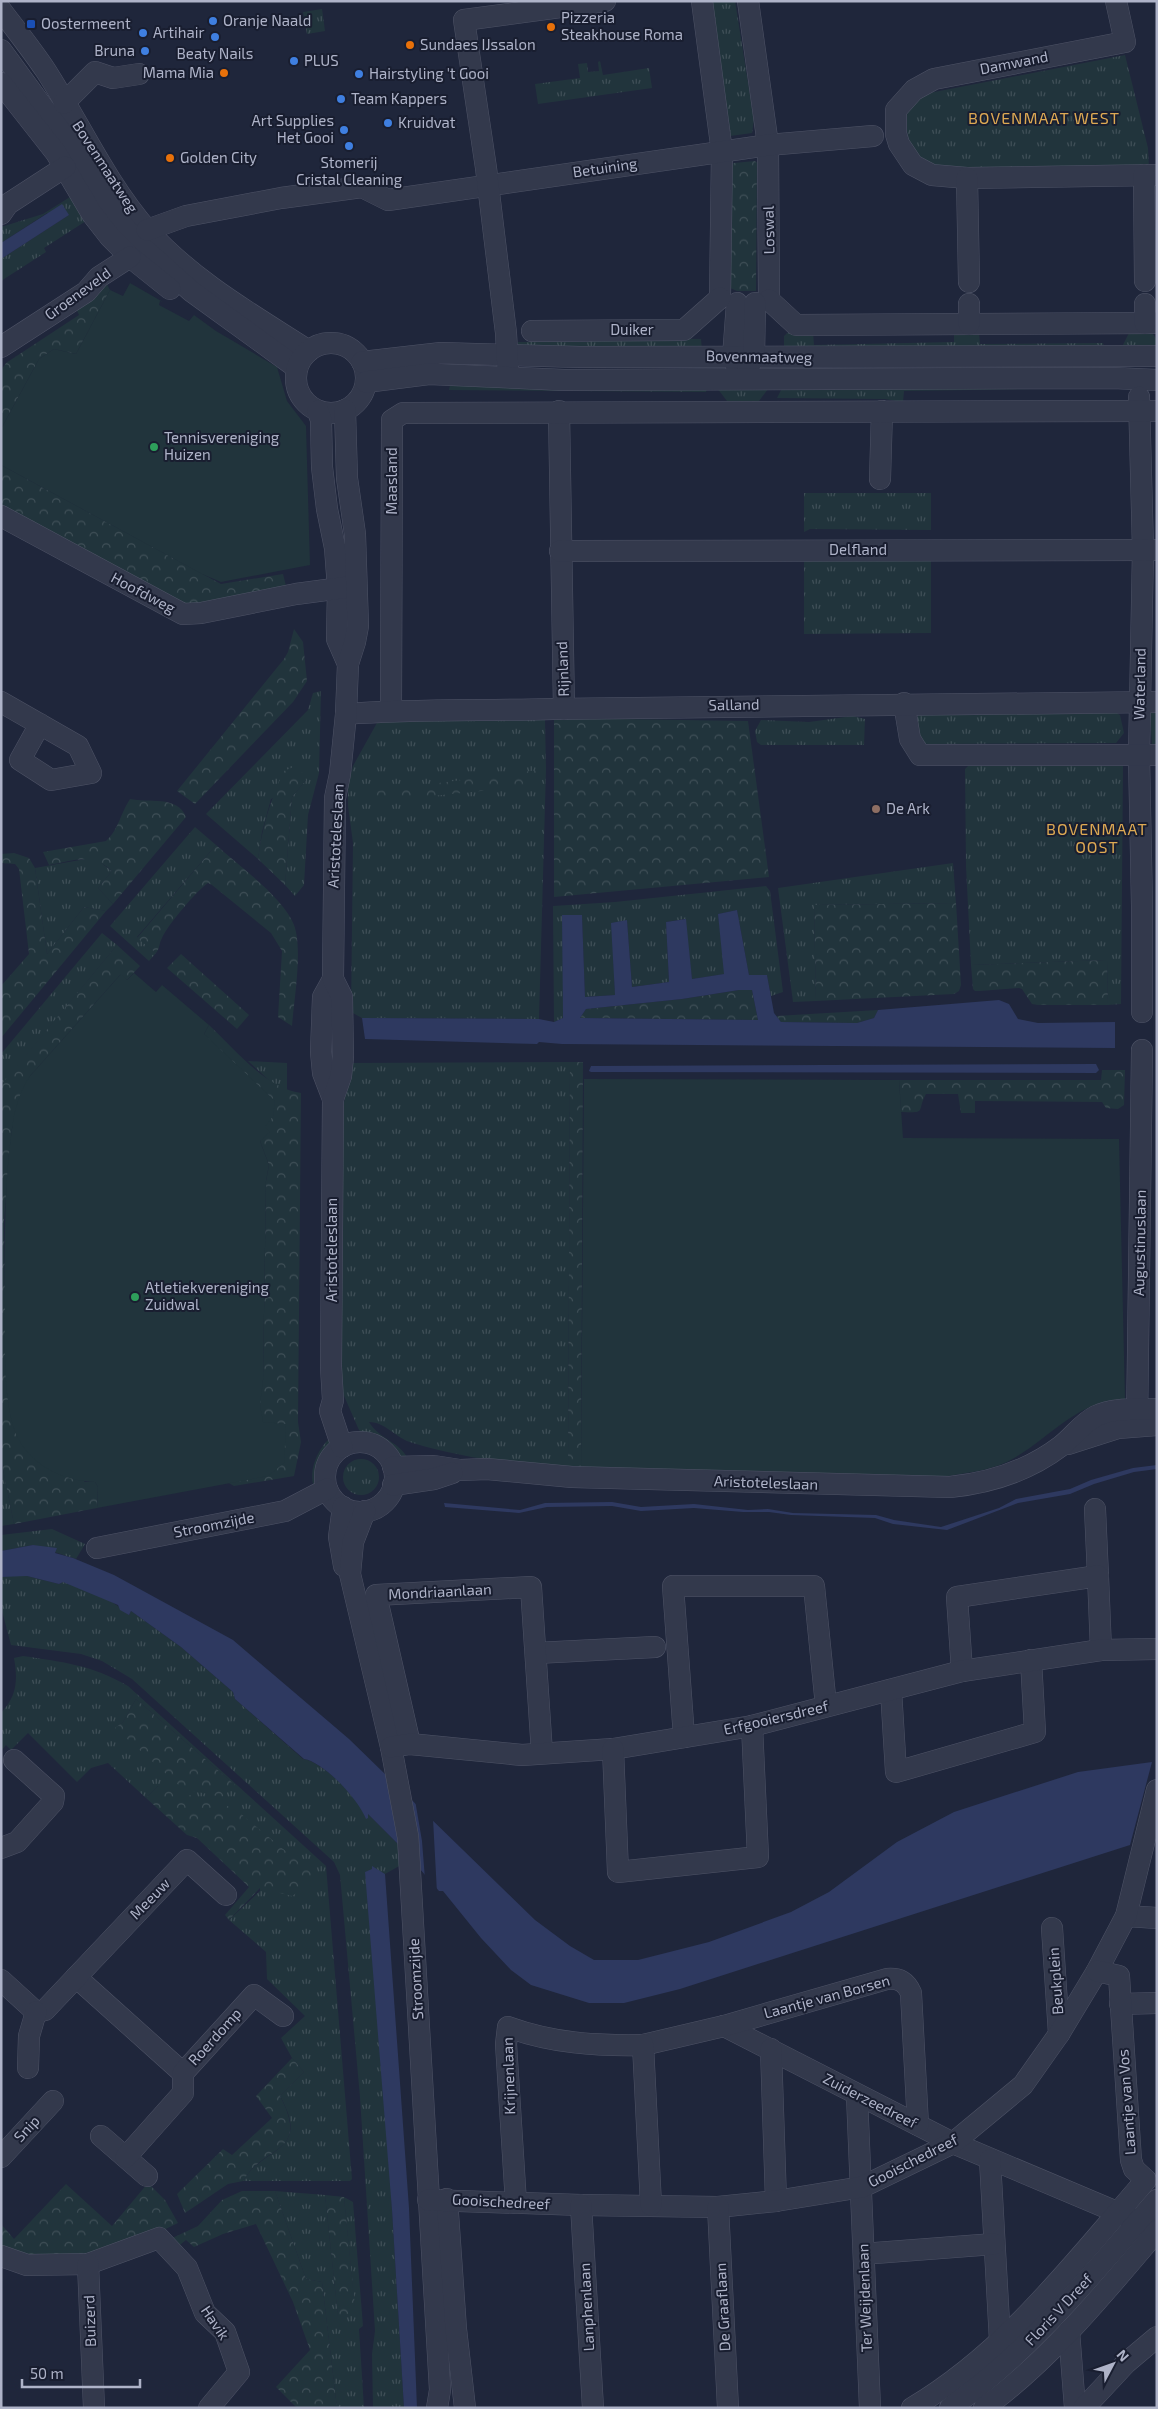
<svg xmlns="http://www.w3.org/2000/svg" width="1158" height="2409" font-family="'Exo 2',sans-serif">
<style>
.grass{fill:url(#grass-tufts);fill-rule:evenodd}
.forest{fill:url(#forest-crowns)}
.garden{fill:#21343c}
.water{fill:#2e3960;fill-rule:evenodd}
.pier{fill:#1f263b}
.lines{fill:none;stroke-linecap:round;stroke-linejoin:round}
.minor-casing{stroke:#4e5366;stroke-width:22}
.minor{stroke:#33394c;stroke-width:21}
.shop-dot{fill:#3f7fe0;stroke:#191e30;stroke-width:2}
.transit-dot{fill:#1a4fb4;stroke:#191e30;stroke-width:2}
.food-dot{fill:#e8710a;stroke:#191e30;stroke-width:2}
.leisure-dot{fill:#2e9e5b;stroke:#191e30;stroke-width:2}
.education-dot{fill:#8d6e63;stroke:#191e30;stroke-width:2}
.labels{text-anchor:middle;stroke-width:4;stroke-linejoin:round;paint-order:stroke}
.poi-label{font-size:15px;fill:#aeb3c8;stroke:#191e30;text-anchor:start}
.street-label{font-size:15px;fill:#aeb3c8;stroke:#191e30}
.neighbourhood-label{font-size:16px;letter-spacing:1px;fill:#dda953;stroke:#191e30}
</style>
<defs>
<pattern id="grass-tufts" width="24" height="20" patternUnits="userSpaceOnUse" patternTransform="scale(1.25)"><rect width="24" height="20" fill="#21343c"/><path d="M3 7l-1-3M5 7V3M7 7l1-3M15 17l-1-3M17 17v-4M19 17l1-3" fill="none" stroke="#3f4f57"/></pattern>
<pattern id="forest-crowns" width="20" height="18" patternUnits="userSpaceOnUse" patternTransform="scale(1.25)"><rect width="20" height="18" fill="#21343c"/><path d="M2 6a3 3 0 1 1 6 0M12 15a3 3 0 1 1 6 0" fill="none" stroke="#3f4f57"/></pattern>
</defs>
<rect width="100%" height="100%" fill="#1f263b"/>
<g class="grass">
<path d="M708,1H735L754,120L752,133L730,136Z"/>
<path d="M322,9L325,31L307,34L303,12Z"/>
<path d="M1125,55L1148,148L1149,168H944C939,167 932,167 928,165C912,157 902,128 908,112C910,105 919,99 924,94Z"/>
<path d="M600,61L603,75L649,68L652,88L538,104L535,84L580,78L578,64L587,63L588,72L599,71L598,62Z"/>
<path d="M70,197L86,221L44,248L46,252L1,281V259L69,215L47,213L1,243V227L43,214Z"/>
<path d="M791,330L813,332L814,345L954,342V333H979L980,344L1103,343L1104,348H784V336Z"/>
<path d="M1129,333L1153,334L1157,340V347H1122Z"/>
<path d="M590,337L701,339L702,351L518,350V342H589Z"/>
<path d="M714,384L771,385L759,401H727Z"/>
<path d="M784,384L1094,388L904,391L903,402L885,399L777,398Z"/>
<path d="M450,385L707,386L706,392L449,390Z"/>
<path d="M804,493H931V530L810,529L804,532Z"/>
<path d="M931,548V633L804,634V549Z"/>
<path d="M321,691L319,773L308,815L304,885L295,896L285,885L292,797L306,780L271,799L262,832L258,859L206,814L308,710L313,693Z"/>
<path d="M1150,711H1157V747H1152Z"/>
<path d="M1115,712L1120,715L1124,733L1116,743L929,744L920,743L917,717L922,713Z"/>
<path d="M853,716L865,719L864,745H761L757,742L755,731L761,720L809,722Z"/>
<path d="M545,720L546,769L539,1019L362,1018L351,1012L353,843L348,806V785L353,766L378,721Z"/>
<path d="M970,764H1123L1121,1004L1108,1005L1107,960L971,965L966,866L965,769Z"/>
<path d="M195,827L216,845L137,937L156,953L149,961L110,926Z"/>
<path d="M91,858L97,860L112,871L98,888L113,904L106,911L84,907L47,954L35,868Z"/>
<path d="M953,863L956,903L814,905L816,1001L793,1002L778,888Z"/>
<path d="M766,886L770,891L783,992L771,996L767,975H749L737,910L718,914L725,974L692,979L685,919L666,922L669,982L632,987L627,921L612,923L615,995L585,997L582,916L563,915V1018L554,1022L553,906L615,902Z"/>
<path d="M102,933L117,945L1,1086V1054Z"/>
<path d="M248,1061L287,1063V1091L273,1084Z"/>
<path d="M570,1062L568,1466C516,1465 462,1458 413,1443C396,1439 386,1422 369,1422C379,1439 400,1442 408,1459H400L384,1447L367,1438L359,1430L341,1389L342,1116L350,1063Z"/>
<path d="M330,1438C334,1450 324,1467 323,1481L314,1487C308,1470 318,1449 330,1438Z"/>
<path d="M1,1459L14,1524L1,1526Z"/>
<circle cx="361" cy="1477" r="18"/>
<path d="M52,1529L85,1544L76,1559L33,1545L1,1551V1535Z"/>
<path d="M11,1575L27,1576L59,1584L63,1582C87,1589 111,1598 129,1615L131,1611L181,1647L233,1692L235,1699L303,1759C324,1762 359,1799 366,1818L367,1813L399,1845L401,1865L385,1874L376,1870L392,2210L404,2408H373L372,2354L375,2331L360,2097L340,1875L334,1862L132,1679L102,1661L81,1654L11,1645L1,1607V1577Z"/>
<path d="M23,1656C63,1662 92,1665 128,1686L326,1866L352,2179L350,2181H243C263,2146 312,2153 280,2096L304,2072L292,2058L281,2038L305,2016L267,1979L266,1952L229,1920L260,1891V1888L158,1786L146,1798L108,1763L91,1768L77,1782L28,1733L11,1750L6,1745L1,1751V1713C17,1696 18,1680 14,1658ZM136,1699L235,1785L116,1728L123,1722Z"/>
<path d="M275,2191L325,2195L338,2316L355,2311L344,2197L353,2202L363,2326L359,2329L364,2408H337L322,2282L306,2279Z"/>
</g>
<g class="forest">
<path d="M755,161L757,163L756,291H737L728,287L727,166L734,163Z"/>
<path d="M104,279L110,290L76,354L54,349L39,359L1,429V371L6,363L79,315L75,306Z"/>
<path d="M1,465L221,584L283,574L287,590L187,607L1,509Z"/>
<path d="M294,629L303,642L307,681L293,702L195,804L177,791L284,659L288,652Z"/>
<path d="M554,718L748,721L769,877L554,897Z"/>
<path d="M298,765L306,780L292,797L285,885L258,859C262,828 270,800 284,771Z"/>
<path d="M538,770L540,781L520,787L374,802L377,791Z"/>
<path d="M130,799C147,803 178,795 186,817L113,904L98,888L112,871C91,852 74,861 49,865L43,852L106,841C118,831 121,812 130,799Z"/>
<path d="M216,845C238,865 284,898 294,925C303,949 294,999 292,1026L278,1017L282,951L271,933L212,885L208,883C197,890 167,926 162,938C159,943 160,948 156,953L137,938Z"/>
<path d="M14,853L29,858L35,868L47,954L84,907L106,911L1,1038V986L29,954L19,869L15,864L1,863V854Z"/>
<path d="M956,903L961,985L959,991L954,994L816,1001L814,905Z"/>
<path d="M117,945L140,966L127,980L120,975L30,1076L12,1128L4,1220L6,1375L11,1413L85,1482H95L98,1487L97,1508L14,1524L1,1459V1085Z"/>
<path d="M181,954L249,1015L237,1029L167,968Z"/>
<path d="M1107,960L1108,1005H1038L1032,1004L1022,989L1019,988L980,991H975L973,989L971,965Z"/>
<path d="M739,990H752L758,1020L580,1018L586,1009L682,999Z"/>
<path d="M878,1010L874,1018L857,1023L781,1022L776,1016Z"/>
<path d="M209,1025C235,1049 265,1088 301,1093L298,1422L301,1442L294,1476L234,1486L220,1478L260,1394L263,1379L266,1181L269,1165L260,1141L265,1127L204,1034Z"/>
<path d="M570,1062H583L581,1467L568,1466Z"/>
<path d="M1102,1070H1125L1124,1105L1118,1109L1106,1108L1102,1102L975,1101V1113H961L958,1094H926C916,1112 928,1113 901,1112L899,1080H1101Z"/>
<path d="M136,1699L235,1785L222,1797L183,1789L115,1728L123,1722Z"/>
<path d="M158,1786L234,1808L319,1879L292,1896L260,1888L229,1920L225,1915L249,1887L197,1838L187,1835L146,1798Z"/>
<path d="M292,2058L304,2072L280,2096C311,2155 264,2144 243,2181L228,2184L185,2213L177,2194L223,2149L232,2155L272,2118L256,2096Z"/>
<path d="M148,2183L165,2200L178,2223C135,2245 79,2260 30,2258C21,2258 10,2252 1,2249V2224L14,2239L66,2184L112,2226Z"/>
<path d="M242,2191H275L306,2279L322,2282L337,2408H297L276,2387L310,2350L293,2302L256,2224L223,2234L194,2247L186,2240L176,2248L166,2241L198,2226L222,2200Z"/>
<path d="M325,2195L344,2197L355,2307V2312L338,2317Z"/>
</g>
<g class="garden">
<path d="M130,283L163,302L160,301L159,305L189,321L194,315L216,331L277,367L287,401L306,426L310,565L221,582L202,574L1,465V429L39,359L54,349L76,354L110,290L123,296Z"/>
<path d="M134,973L156,992L162,985L209,1025L204,1034L275,1101L273,1116L265,1127L270,1132L260,1141L269,1165L266,1181L263,1380L260,1405L263,1422L286,1424L284,1463L268,1476L97,1508L98,1487L95,1482C65,1481 34,1467 19,1440C3,1411 5,1352 5,1319C5,1256 3,1192 12,1129C14,1110 20,1091 30,1076L121,974L127,980Z"/>
<path d="M584,1079L899,1080L903,1138L1119,1139L1125,1399C1077,1399 1047,1442 1007,1462C988,1471 964,1473 943,1477L581,1467Z"/>
</g>
<g class="water">
<path d="M62,204L69,215L1,259V243Z"/>
<path d="M737,910L749,975H767L774,1013L781,1022L857,1023L874,1018L878,1010L999,1000L1009,1004L1018,1019L1038,1023L1115,1022V1048L562,1044L539,1042L537,1044L365,1039L362,1018L539,1019L554,1022L563,1018L562,915H582L585,997L615,995L611,923L627,920L632,987L669,982L666,922L686,919L692,979L724,974L718,914ZM739,990H752L758,1020L580,1018L586,1009L682,999Z"/>
<path d="M1096,1064L1099,1070L1096,1073L591,1072L589,1071L591,1066Z"/>
<path d="M1157,1465V1469L1134,1472L1094,1484L1070,1494L1018,1503L947,1530L893,1524L875,1518L791,1515L769,1512H743L694,1508L641,1511L612,1506L547,1507L519,1513L445,1507L444,1503L520,1510L545,1503L612,1502L641,1507L694,1504L748,1510L768,1509L793,1513L876,1515L894,1520L941,1527L999,1508L1016,1499L1070,1489L1091,1480L1133,1468Z"/>
<path d="M33,1545L57,1548L55,1553L73,1558L114,1575L233,1640L349,1739L535,1920L570,1946L594,1960H638L709,1942L791,1912L829,1892L897,1842L954,1812L1078,1772L1152,1762L1130,1845L680,1989L624,2003H589L531,1985L511,1970L481,1938L443,1891H439L399,1845L368,1814V1818L366,1819C359,1800 324,1762 304,1759L235,1699L233,1692L181,1647L131,1611L129,1615L120,1610L118,1605L63,1582L59,1584L27,1576L1,1577V1551Z"/>
<path d="M372,1866L385,1874L409,2208L417,2408H404L392,2210L365,1872L372,1869Z"/>
</g>
<path class="pier" d="M415,1800L433,1819L437,1893L425,1879L422,1841Z"/>
<g class="lines">
<defs>
<g id="minor">
<path d="M702,1L722,152L720,298"/>
<path d="M748,1L768,145L769,300"/>
<path d="M1116,1L1125,42L934,79L914,90L896,110V134L899,144L913,165L932,175L967,178L1157,175"/>
<path d="M1,10C16,30 32,50 46,71C80,124 106,183 148,231C193,281 253,315 309,351"/>
<path d="M1,50L69,143L119,221L143,248L191,291L297,368"/>
<path d="M1,83L56,153L92,214L110,237L130,257L170,289"/>
<path d="M64,103L95,72L113,78L139,74"/>
<path d="M1144,175L1145,281"/>
<path d="M967,178L969,282"/>
<path d="M1,214L8,204L65,167"/>
<path d="M147,230L186,216L281,198L362,187L388,200L768,145L873,136"/>
<path d="M769,300L796,325L1157,323"/>
<path d="M737,303L733,357L738,370"/>
<path d="M969,304V324"/>
<path d="M1145,304V323"/>
<path d="M532,331L684,330L720,298"/>
<circle cx="331" cy="378" r="35"/>
<path d="M1,347L86,292L99,277L130,257"/>
<path d="M362,362L441,353L580,357L1157,356"/>
<path d="M748,368L754,357L755,303"/>
<path d="M508,370L506,333L486,168L464,20L605,1"/>
<path d="M366,382L429,374L564,380L1113,378L1157,380"/>
<path d="M1139,397L1143,550L1139,756L1142,906V1012"/>
<path d="M318,411L321,420L322,467L327,509L335,548L338,588L337,639L348,664"/>
<path d="M559,411L564,709"/>
<path d="M880,479L882,411"/>
<path d="M1,516L183,614L201,613L296,594L356,586"/>
<path d="M560,551L1157,550"/>
<path d="M1,702L78,746L91,773L51,780L20,760L40,724"/>
<path d="M904,703L910,739L920,755H1157"/>
<path d="M391,711L392,420L403,413L1157,411"/>
<path d="M346,714C415,709 484,711 553,709C755,705 956,703 1157,702"/>
<path d="M333,1099L323,1073L321,1052L323,997L333,979"/>
<path d="M1137,1426L1142,1050"/>
<circle cx="360" cy="1477" r="35"/>
<path d="M1068,1444L1118,1428L1157,1425"/>
<path d="M342,1447L330,1411L333,1400L331,1367L333,1099L341,1076L343,1057L342,997L333,979L335,798L340,774L346,714L348,664L355,642L358,626L355,534L347,478L345,410"/>
<path d="M393,1467L434,1466L460,1470L487,1469L572,1477L950,1487C990,1483 1028,1471 1061,1446C1073,1437 1082,1423 1096,1416C1115,1407 1136,1410 1157,1409"/>
<path d="M393,1485L434,1479L452,1473"/>
<path d="M343,1507L339,1537L344,1566"/>
<path d="M1095,1509L1098,1576"/>
<path d="M365,1511L353,1542L350,1574L391,1747L408,1837L440,2390L437,2408"/>
<path d="M97,1548L285,1511L327,1489"/>
<path d="M536,1653L655,1647"/>
<path d="M962,1671L957,1597L1098,1576L1101,1650"/>
<path d="M891,1690L896,1772L1035,1732L1031,1660"/>
<path d="M684,1737L673,1586H814L826,1706"/>
<path d="M410,1744L376,1595L531,1587L542,1753"/>
<path d="M391,1747L410,1744L522,1755L613,1749L752,1726L962,1671L1101,1650L1157,1649"/>
<path d="M613,1749L618,1872L758,1857L752,1726"/>
<path d="M1,1848L17,1842L53,1802L54,1796L14,1760"/>
<path d="M1126,1916L1157,1918"/>
<path d="M1052,1928L1059,2034"/>
<path d="M76,1977L183,2073"/>
<path d="M1,1980L36,2012L45,2010L187,1860L226,1895"/>
<path d="M1120,2004L1157,2003"/>
<path d="M724,2026L953,2143L1157,2229"/>
<path d="M643,2045L724,2026L887,1979C900,1978 906,1982 911,1993L918,2125"/>
<path d="M771,2049L776,2201"/>
<path d="M28,2068L29,2036L36,2012"/>
<path d="M857,2096L870,2408"/>
<path d="M101,2136L147,2176"/>
<path d="M1,2157L53,2101"/>
<path d="M126,2157L183,2093V2073L254,1995L283,2016"/>
<path d="M990,2160L1000,2341"/>
<path d="M447,2199L456,2329L465,2408"/>
<path d="M428,2200L581,2205L718,2207L776,2201L862,2187L953,2143L1023,2085L1059,2034L1097,1971L1126,1916L1157,1790"/>
<path d="M516,2203L506,2044L508,2027C552,2043 596,2046 643,2045L651,2205"/>
<path d="M581,2205L593,2408"/>
<path d="M718,2207L728,2408"/>
<path d="M875,2253L994,2244"/>
<path d="M1,2256L27,2265L88,2264L159,2238L187,2268L205,2313L225,2332L239,2372L209,2408"/>
<path d="M88,2264L94,2408"/>
<path d="M1069,2331L1075,2408"/>
<path d="M912,2408C1008,2351 1074,2262 1146,2180L1134,2169L1131,2160L1119,1976L1097,1971"/>
<path d="M950,2408C1031,2351 1092,2274 1157,2200"/>
<path d="M984,2408C1051,2359 1104,2293 1157,2231"/>
<path d="M1084,2408L1126,2363L1157,2337"/>
</g>
</defs>
<use href="#minor" class="minor-casing"/>
<use href="#minor" class="minor"/>
</g>
<g class="shop-dot">
<circle cx="213" cy="21" r="5"/>
<circle cx="143" cy="33" r="5"/>
<circle cx="215" cy="37" r="5"/>
<circle cx="145" cy="51" r="5"/>
<circle cx="294" cy="61" r="5"/>
<circle cx="359" cy="74" r="5"/>
<circle cx="341" cy="99" r="5"/>
<circle cx="388" cy="123" r="5"/>
<circle cx="344" cy="130" r="5"/>
<circle cx="349" cy="146" r="5"/>
</g>
<rect class="transit-dot" x="26" y="19" width="10" height="10" rx="2.5"/>
<g class="food-dot">
<circle cx="551" cy="27" r="5"/>
<circle cx="410" cy="45" r="5"/>
<circle cx="224" cy="73" r="5"/>
<circle cx="170" cy="158" r="5"/>
</g>
<g class="leisure-dot">
<circle cx="154" cy="447" r="5"/>
<circle cx="135" cy="1297" r="5"/>
</g>
<circle class="education-dot" cx="876" cy="809" r="5"/>
<g class="labels">
<g class="poi-label">
<text x="561" y="23">Pizzeria<tspan x="561" dy="17">Steakhouse Roma</tspan></text>
<text x="223" y="26">Oranje Naald</text>
<text x="41" y="29">Oostermeent</text>
<text x="153" y="38">Artihair</text>
<text x="420" y="50">Sundaes IJssalon</text>
<text x="135" y="56" text-anchor="end">Bruna</text>
<text x="215" y="59" text-anchor="middle">Beaty Nails</text>
<text x="304" y="66">PLUS</text>
<text x="214" y="78" text-anchor="end">Mama Mia</text>
<text x="369" y="79">Hairstyling 't Gooi</text>
<text x="351" y="104">Team Kappers</text>
<text x="334" y="126" text-anchor="end">Art Supplies<tspan x="334" dy="17">Het Gooi</tspan></text>
<text x="398" y="128">Kruidvat</text>
<text x="180" y="163">Golden City</text>
<text x="349" y="168" text-anchor="middle">Stomerij<tspan x="349" dy="17">Cristal Cleaning</tspan></text>
<text x="164" y="443">Tennisvereniging<tspan x="164" dy="17">Huizen</tspan></text>
<text x="886" y="814">De Ark</text>
<text x="145" y="1293">Atletiekvereniging<tspan x="145" dy="17">Zuidwal</tspan></text>
</g>
<g class="street-label">
<text transform="translate(1014 63) rotate(-11)" y="5">Damwand</text>
<text transform="translate(105 167) rotate(57)" y="5">Bovenmaatweg</text>
<text transform="translate(605 168) rotate(-8)" y="5">Betuining</text>
<text transform="translate(769 230) rotate(-91)" y="5">Loswal</text>
<text transform="translate(78 294) rotate(-36)" y="5">Groeneveld</text>
<text x="632" y="335">Duiker</text>
<text transform="translate(759 357) rotate(1)" y="5">Bovenmaatweg</text>
<text transform="translate(392 481) rotate(-90)" y="5">Maasland</text>
<text x="858" y="555">Delfland</text>
<text transform="translate(143 593) rotate(28)" y="5">Hoofdweg</text>
<text transform="translate(563 669) rotate(-92)" y="5">Rijnland</text>
<text transform="translate(1140 684) rotate(-89)" y="5">Waterland</text>
<text transform="translate(734 705) rotate(-1)" y="5">Salland</text>
<text transform="translate(336 836) rotate(-87)" y="5">Aristoteleslaan</text>
<text transform="translate(1140 1243) rotate(-89)" y="5">Augustinuslaan</text>
<text transform="translate(332 1250) rotate(-90)" y="5">Aristoteleslaan</text>
<text transform="translate(766 1483) rotate(2)" y="5">Aristoteleslaan</text>
<text transform="translate(214 1525) rotate(-11)" y="5">Stroomzijde</text>
<text transform="translate(440 1592) rotate(-3)" y="5">Mondriaanlaan</text>
<text transform="translate(776 1718) rotate(-13)" y="5">Erfgooiersdreef</text>
<text transform="translate(150 1899) rotate(-46)" y="5">Meeuw</text>
<text transform="translate(416 1979) rotate(-93)" y="5">Stroomzijde</text>
<text transform="translate(1056 1981) rotate(-94)" y="5">Beukplein</text>
<text transform="translate(827 1997) rotate(-15)" y="5">Laantje van Borsen</text>
<text transform="translate(215 2037) rotate(-48)" y="5">Roerdomp</text>
<text transform="translate(509 2076) rotate(-92)" y="5">Krijnenlaan</text>
<text transform="translate(870 2101) rotate(27)" y="5">Zuiderzeedreef</text>
<text transform="translate(1127 2102) rotate(-94)" y="5">Laantje van Vos</text>
<text transform="translate(27 2129) rotate(-47)" y="5">Snip</text>
<text transform="translate(913 2161) rotate(-27)" y="5">Gooischedreef</text>
<text transform="translate(501 2202) rotate(3)" y="5">Gooischedreef</text>
<text transform="translate(865 2298) rotate(-92)" y="5">Ter Weijdenlaan</text>
<text transform="translate(587 2307) rotate(-93)" y="5">Lanphenlaan</text>
<text transform="translate(723 2307) rotate(-93)" y="5">De Graaflaan</text>
<text transform="translate(1059 2310) rotate(-47)" y="5">Floris V Dreef</text>
<text transform="translate(90 2321) rotate(-92)" y="5">Buizerd</text>
<text transform="translate(215 2323) rotate(56)" y="5">Havik</text>
</g>
<g class="neighbourhood-label">
<text x="1044" y="124">BOVENMAAT WEST</text>
<text x="1097" y="835">BOVENMAAT<tspan x="1097" dy="18">OOST</tspan></text>
</g>
</g>
<rect width="1158" height="2409" fill="none" stroke="#aeb3c8" stroke-width="5"/>
<g transform="translate(1113 2364) rotate(49)" stroke="#191e30" stroke-width="4" paint-order="stroke">
<path d="M0-4L9 19L0 12L-9 19Z" fill="#aeb3c8"/>
<text y="-8" font-size="14" font-weight="bold" text-anchor="middle" fill="#aeb3c8">N</text>
</g>
<path d="M22 2379v8h118v-8" fill="none" stroke="#aeb3c8" stroke-width="2.5"/>
<text x="30" y="2379" font-size="15" fill="#aeb3c8" stroke="#191e30" stroke-width="4" paint-order="stroke">50 m</text>
</svg>
